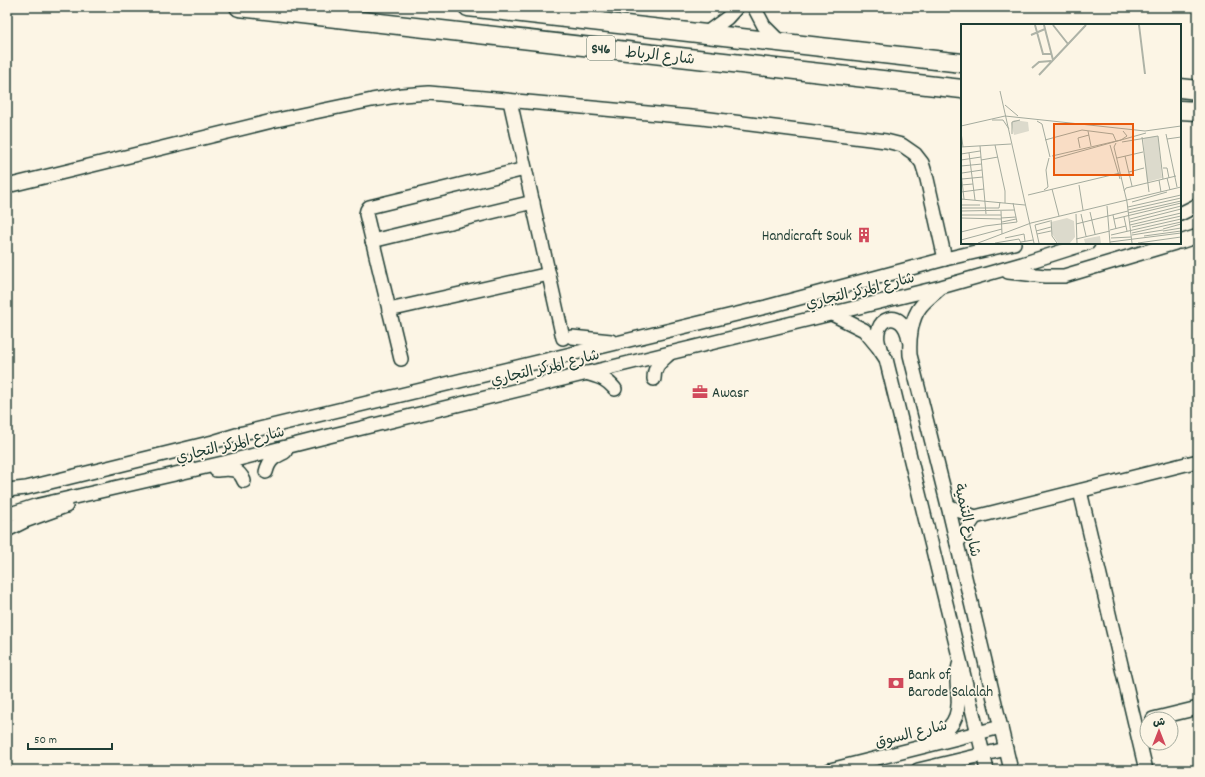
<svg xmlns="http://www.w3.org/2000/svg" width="1205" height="777" font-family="Dekko,'Playpen Sans Arabic',sans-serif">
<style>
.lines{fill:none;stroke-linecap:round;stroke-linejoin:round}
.minor-casing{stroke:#1f3d34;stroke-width:16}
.highway-casing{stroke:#1f3d34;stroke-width:21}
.minor{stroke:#fcf5e5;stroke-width:13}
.highway{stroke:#fcf5e5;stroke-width:18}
.labels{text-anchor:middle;stroke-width:3.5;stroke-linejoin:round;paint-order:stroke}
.shield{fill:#fcf5e5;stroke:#617469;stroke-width:1}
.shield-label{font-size:14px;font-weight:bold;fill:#1f3d34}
.street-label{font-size:15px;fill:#1f3d34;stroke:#fcf5e5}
.poi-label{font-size:15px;fill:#1f3d34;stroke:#fcf5e5;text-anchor:start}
.inset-river{fill:none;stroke:#aeb3a7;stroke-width:2}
.inset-road{fill:none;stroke:#a4ab9e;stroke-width:1}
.view{fill:#e8590c;fill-opacity:0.15;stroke:#e8590c;stroke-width:2}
.inset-edge{fill:none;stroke:#1f3d34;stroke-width:2}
</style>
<rect width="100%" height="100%" fill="#fcf5e5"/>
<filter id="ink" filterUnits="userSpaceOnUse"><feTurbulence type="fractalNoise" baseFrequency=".025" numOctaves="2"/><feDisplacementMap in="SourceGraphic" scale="8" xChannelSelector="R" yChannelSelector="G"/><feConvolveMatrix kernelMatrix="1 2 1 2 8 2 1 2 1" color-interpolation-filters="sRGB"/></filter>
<g filter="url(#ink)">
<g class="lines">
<defs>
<g id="minor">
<path d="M754,7L764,26L781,43"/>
<path d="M705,34L727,18L737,7"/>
<path d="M510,101L563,338"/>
<path d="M7,186L272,121L372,100L402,95L429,93L702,118L886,141L902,145L915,154L922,163L927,179L945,259"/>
<path d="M1180,214L1198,205"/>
<path d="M372,241L533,202"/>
<path d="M1180,242L1198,236"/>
<path d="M1008,272L1045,276H1064L1175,243"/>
<path d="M940,288C934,294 927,299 921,306C911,318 909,339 910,355L948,506L1011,770"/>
<path d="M389,310L549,274"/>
<path d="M830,313L864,330L878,347L886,359L987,770"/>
<path d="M572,337L611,341"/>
<path d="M880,348C868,317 904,305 909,340"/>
<path d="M401,359L366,214L367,210L369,207L525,169"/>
<path d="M586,373C599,377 606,378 615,389"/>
<path d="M654,379C654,365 661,362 670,353"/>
<path d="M216,470C230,469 238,467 244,481"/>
<path d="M266,472C269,460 274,457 285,452"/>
<path d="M7,490L26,488L213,442L243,433L766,307L945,259L1014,243"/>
<path d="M1080,491L1146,770"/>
<path d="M948,506L975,517L1198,461"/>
<path d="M7,515L35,506L223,463L329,436L941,287L1022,264L1088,243"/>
<path d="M7,530L25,521L66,506"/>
<path d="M957,543L975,517"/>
<path d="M1153,719L1198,708"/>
<path d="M933,741C952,728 960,718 958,694C957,684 956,675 959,665"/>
<path d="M830,770L1001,727"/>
<path d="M918,770L1006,749"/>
</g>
<g id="highway">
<path d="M239,7L962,89"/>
<path d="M468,7L962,63"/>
<path d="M1180,88L1198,90"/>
<path d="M1180,110L1198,111"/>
</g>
</defs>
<use href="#minor" class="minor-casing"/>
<use href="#highway" class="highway-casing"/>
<use href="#minor" class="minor"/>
<use href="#highway" class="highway"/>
</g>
</g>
<defs>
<symbol id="building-bare" viewBox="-9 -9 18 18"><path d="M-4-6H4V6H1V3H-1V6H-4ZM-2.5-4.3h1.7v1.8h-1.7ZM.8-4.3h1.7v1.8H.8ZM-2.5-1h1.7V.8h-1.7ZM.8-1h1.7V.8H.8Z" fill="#d1495b" stroke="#fcf5e5" stroke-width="2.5" paint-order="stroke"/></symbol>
<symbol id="office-bare" viewBox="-9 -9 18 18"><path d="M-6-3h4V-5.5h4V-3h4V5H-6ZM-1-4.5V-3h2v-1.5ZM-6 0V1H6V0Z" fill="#d1495b" stroke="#fcf5e5" stroke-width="2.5" paint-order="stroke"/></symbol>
<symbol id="bank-bare" viewBox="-9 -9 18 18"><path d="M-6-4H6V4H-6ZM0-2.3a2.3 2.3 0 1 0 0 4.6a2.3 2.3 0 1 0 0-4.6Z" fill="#d1495b" stroke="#fcf5e5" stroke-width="2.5" paint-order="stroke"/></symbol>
</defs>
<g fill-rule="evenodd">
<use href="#building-bare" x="853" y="224" width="22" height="22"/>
<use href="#office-bare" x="689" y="381" width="22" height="22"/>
<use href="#bank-bare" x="885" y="672" width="22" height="22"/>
</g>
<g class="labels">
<rect class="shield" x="587" y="36" width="28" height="24" rx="3"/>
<g class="shield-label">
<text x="601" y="53">S46</text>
</g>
<g class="street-label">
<text transform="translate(660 55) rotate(6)" y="5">شارع الرباط</text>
<text transform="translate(860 290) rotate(-14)" y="5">شارع المركز التجاري</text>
<text transform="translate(545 367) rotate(-14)" y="5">شارع المركز التجاري</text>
<text transform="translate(230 444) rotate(-14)" y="5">شارع المركز التجاري</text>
<text transform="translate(968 520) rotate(77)" y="5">شارع التنمية</text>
<text transform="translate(911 733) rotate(-14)" y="5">شارع السوق</text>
</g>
<g class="poi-label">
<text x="852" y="240" text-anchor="end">Handicraft Souk</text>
<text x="712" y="397">Awasr</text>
<text x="908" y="679">Bank of<tspan x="908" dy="17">Barode Salalah</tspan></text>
</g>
</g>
<g transform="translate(961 24)">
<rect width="220" height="220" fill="#fcf5e5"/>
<path d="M53,96L67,98L68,107L53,111L50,99ZM197,112L201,154L186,158L182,114ZM106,194L113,197L114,213L109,219H97L91,210L90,198ZM139,212L140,219H124L123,215Z" fill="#dcdacc"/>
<path class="inset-river" d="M74,1L82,30H91M83,1L92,36M92,1L107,20M178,1L184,50M70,11L84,5M71,44L78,38L90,37M78,51L125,1"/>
<path class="inset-road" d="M39,67L73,219M44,81L57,92M31,96H42L48,105M76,97L81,100L89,133M0,102L44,92L184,107L220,102M127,107L130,122M0,108L2,123M51,110V98L59,96M205,110L216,163M181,113L188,168M206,115L220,113M84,116L121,106L152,110L155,117M161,118L197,112L202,155M155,119L153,123L166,178L171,219M34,121L44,167V179M149,121L159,155M19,122L25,190M0,123L50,120M119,124L117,114L128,111M8,129L14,176M0,130L19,127M91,132L160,116L166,112L162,107M164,132L171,162M156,134L182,128M92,135L185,109M0,136L20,133M20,136L37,133M0,142L21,140M202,144H206L208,154M0,148L3,175M168,148L183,144M1,149L21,146M206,154L209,166M1,155L22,153M198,156L200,168M0,161L12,160M118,161L122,186M91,165L98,192M83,166L87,163L85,146L88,134M163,167L165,164L215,152M0,168L23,165M67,171L159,149M0,175L64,181M171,178L206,168M0,181H19M146,182L149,219M167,183L220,171M0,184H38L39,178M167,186L220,174M0,187L53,186M40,187L41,210M129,188L134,210M167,189L220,177M115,190L116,219M120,190L125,212M0,191H40M152,191L155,205M163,193L166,207M0,194L40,195M40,194L55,193M153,195L220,179M169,195L220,182M90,196L91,212L96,219M41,198L55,195M169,198L220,185M115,200L167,187M169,201L220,189M171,203L220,192M202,205L220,200M149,206L165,202M75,207L90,203M202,207L220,204M0,208L24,202L56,198L52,179M171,209L220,198M76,210L90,207M150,211L220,195M171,211L202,206M183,212L220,207M44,214L63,210L64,217M150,214L170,213M115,215L149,207M0,216L41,205M60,218L72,216M149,218L220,209M17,219L70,199L220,163M34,219L58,215L60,219M78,219L74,201L89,197M177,219L220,213"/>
<path class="view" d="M93,100H172V151H93Z"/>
<rect width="220" height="220" class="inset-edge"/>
</g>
<rect width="1205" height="777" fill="none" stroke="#fcf5e5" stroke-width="24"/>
<rect x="12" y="12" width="1181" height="753" fill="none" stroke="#1f3d34" stroke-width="1.5" filter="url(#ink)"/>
<g transform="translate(1159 731)"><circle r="19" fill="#fcf5e5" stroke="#a4ab9e"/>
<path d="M0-3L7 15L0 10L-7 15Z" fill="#d1495b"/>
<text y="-6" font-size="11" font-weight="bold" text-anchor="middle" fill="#1f3d34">ش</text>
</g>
<path d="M28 743v6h84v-6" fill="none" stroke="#1f3d34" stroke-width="2"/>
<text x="34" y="743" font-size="12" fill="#1f3d34" stroke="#fcf5e5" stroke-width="3" paint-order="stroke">50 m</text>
</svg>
